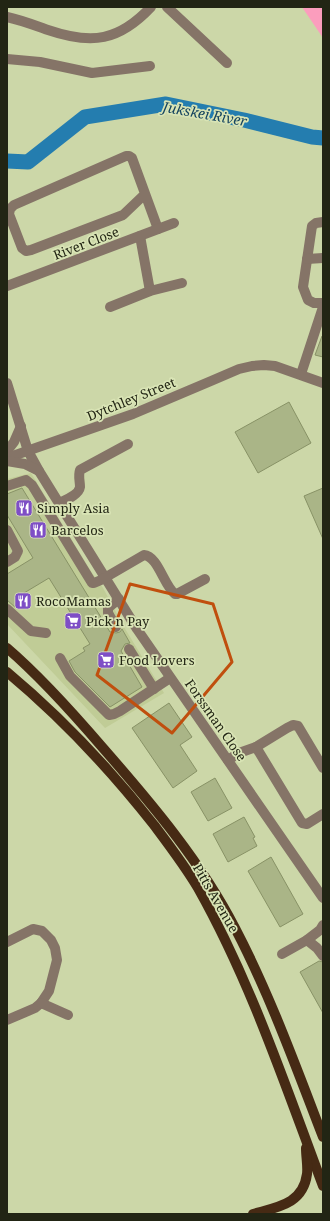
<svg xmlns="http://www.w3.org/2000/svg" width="330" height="1221" font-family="'Noto Serif',serif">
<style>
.built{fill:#c0cc96}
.green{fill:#fb9dbd}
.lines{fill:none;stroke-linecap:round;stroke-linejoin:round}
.river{stroke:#247daf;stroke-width:15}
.building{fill:#aab587;stroke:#889266}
.minor{stroke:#857467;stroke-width:10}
.major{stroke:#462a14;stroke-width:10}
.marked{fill:none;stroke:#c04f0e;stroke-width:3;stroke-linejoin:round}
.labels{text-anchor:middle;stroke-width:3.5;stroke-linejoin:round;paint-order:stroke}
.street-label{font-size:13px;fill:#222514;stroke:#d9e4b5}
.poi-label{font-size:13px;fill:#222514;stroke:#d9e4b5;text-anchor:start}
.water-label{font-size:14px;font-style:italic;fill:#15445f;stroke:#d9e4b5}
</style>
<rect width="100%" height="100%" fill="#ccd7a8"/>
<path class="built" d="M31,473L92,573L103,588L124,627L164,693L105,728L7,624V479Z"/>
<path class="green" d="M302,7H323V38Z"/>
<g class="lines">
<path class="river" d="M7,161L28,162L85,117L166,104L244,120L312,137L323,138"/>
</g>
<g class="building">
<path d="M322,336H323V357L315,355Z"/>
<path d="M289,402L311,443L258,473L235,432Z"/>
<path d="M22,488L110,632H112L116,633L120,632L122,629L130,643L125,644L121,651L142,687L110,707L75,672L69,661L85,651L83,648L90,644L49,578L19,596L24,604L16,608L7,600V574L33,558L7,515V494Z"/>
<path d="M323,488V539L304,496Z"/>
<path d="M169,703L192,737L180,745L197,771L173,788L132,728Z"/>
<path d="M215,778L232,808L208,821L191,792Z"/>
<path d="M244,817L255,837L253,838L257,846L228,862L213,834Z"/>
<path d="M271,857L303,914L280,927L248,871Z"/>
<path d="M319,961L323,962V1013L300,972Z"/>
</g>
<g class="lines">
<g class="minor">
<path d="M167,7L227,63"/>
<path d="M7,17C21,20 34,25 48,30C92,45 119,41 151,7"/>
<path d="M7,59L40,62L92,73L150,66"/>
<path d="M145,194L123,215L31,250L26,251L22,248L9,214L10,209L14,205L126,156H129L132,158L158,229"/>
<path d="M323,222L316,223L312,226L303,287L308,300L314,303H323"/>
<path d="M140,236L150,291"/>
<path d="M307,259L323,258"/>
<path d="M7,286L174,223"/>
<path d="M110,307L150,291L182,283"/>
<path d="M301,374L323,307"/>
<path d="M7,383L28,451L39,471L137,629L323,898"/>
<path d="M7,451L14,442L21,426"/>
<path d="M7,458L133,414L211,381L239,369L252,366L264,365L275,366L323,383"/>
<path d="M7,461L25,464L39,471"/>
<path d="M7,486L26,480L32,485L92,583H94L101,580L144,555C158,556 164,586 175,594H177L205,579"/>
<path d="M59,503C65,500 79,495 80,487C80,481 78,476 80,470L128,444"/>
<path d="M7,530L18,551L15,557L7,562"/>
<path d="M7,609L31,631L46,633"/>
<path d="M116,627L108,613V608L119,599"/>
<path d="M129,649L154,689"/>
<path d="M60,658L70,676L109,715L114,714L120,711L170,678"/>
<path d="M256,747L287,728L293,725L298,726L323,768"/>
<path d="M228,760L239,753L256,747L302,823L307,824L323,814"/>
<path d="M307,940L320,930L323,925"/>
<path d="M7,942L33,929L42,931L51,940L55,948L57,960L49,991L41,1003L35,1008L7,1020"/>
<path d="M282,954L307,940L317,948L323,956"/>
<path d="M41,1003L68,1015"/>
</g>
<g class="major">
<path d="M7,648C42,678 73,713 103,748C152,804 201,862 235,928C270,995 296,1067 323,1137"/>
<path d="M7,672C62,718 110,769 154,825C169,845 185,866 198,888C251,982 285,1085 323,1186"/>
<path d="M253,1214C278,1207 303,1204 307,1174C308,1166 306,1157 306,1148"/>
</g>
</g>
<path class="marked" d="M130,584L213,604L232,662L172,733L97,675Z"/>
<defs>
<symbol id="restaurant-square" viewBox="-11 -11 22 22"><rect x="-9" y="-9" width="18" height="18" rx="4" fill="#7e4ec6" stroke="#d9e4b5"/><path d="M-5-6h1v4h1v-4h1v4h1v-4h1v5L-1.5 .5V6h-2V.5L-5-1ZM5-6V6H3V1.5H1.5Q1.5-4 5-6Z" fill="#fff"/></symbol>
<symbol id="supermarket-square" viewBox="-11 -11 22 22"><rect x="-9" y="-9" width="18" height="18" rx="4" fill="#7e4ec6" stroke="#d9e4b5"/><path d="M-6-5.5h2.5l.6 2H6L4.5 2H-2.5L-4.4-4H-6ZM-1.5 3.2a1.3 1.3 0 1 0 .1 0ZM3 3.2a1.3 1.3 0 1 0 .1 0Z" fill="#fff"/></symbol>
</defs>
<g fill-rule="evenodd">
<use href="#restaurant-square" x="14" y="498" width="20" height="20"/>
<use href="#restaurant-square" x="28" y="520" width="20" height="20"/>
<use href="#restaurant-square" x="13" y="591" width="20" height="20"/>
<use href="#supermarket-square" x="63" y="611" width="20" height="20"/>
<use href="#supermarket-square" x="96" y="650" width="20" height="20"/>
</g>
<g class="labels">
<g class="street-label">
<text transform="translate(86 243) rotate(-21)" y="5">River Close</text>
<text transform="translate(131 399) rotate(-22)" y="5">Dytchley Street</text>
<text transform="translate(216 720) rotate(55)" y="5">Forssman Close</text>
<text transform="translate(216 898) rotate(60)" y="5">Pitts Avenue</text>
</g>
<g class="poi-label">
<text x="37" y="513">Simply Asia</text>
<text x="51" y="535">Barcelos</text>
<text x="36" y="606">RocoMamas</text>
<text x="86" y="626">Pick n Pay</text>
<text x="119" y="665">Food Lovers</text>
</g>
<g class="water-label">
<text transform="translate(205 114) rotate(10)" y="5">Jukskei River</text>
</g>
</g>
<rect width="330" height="1221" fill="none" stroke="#222514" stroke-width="16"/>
</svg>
